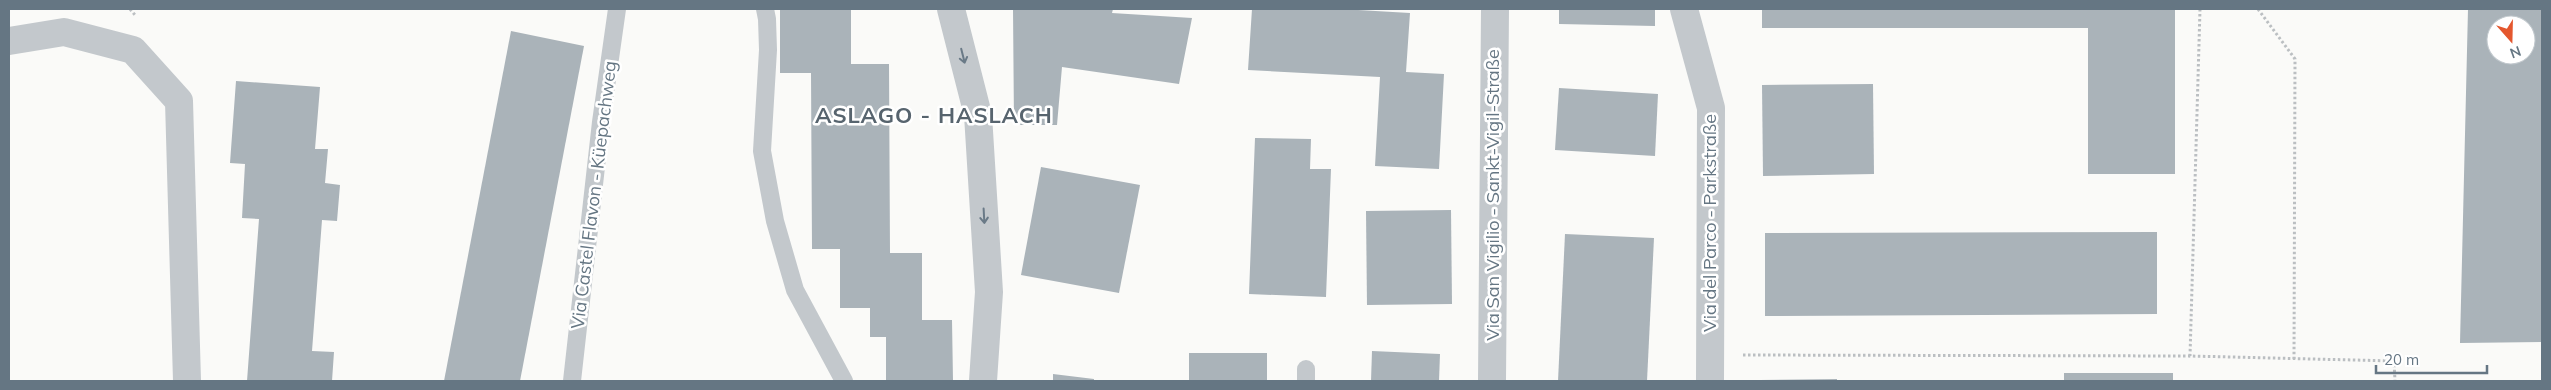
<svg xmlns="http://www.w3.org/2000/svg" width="2551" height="390" font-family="Mulish,sans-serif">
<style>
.building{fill:#aab3b9;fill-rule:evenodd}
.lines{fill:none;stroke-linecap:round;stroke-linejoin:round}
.path{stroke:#bbbfc2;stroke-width:3;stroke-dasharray:2.5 2.5;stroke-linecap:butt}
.lane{stroke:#c3c8cc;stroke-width:18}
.street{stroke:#c3c8cc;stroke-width:28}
.oneway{stroke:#6a7a87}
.labels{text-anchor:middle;stroke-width:5;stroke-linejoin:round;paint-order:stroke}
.street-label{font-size:18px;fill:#657683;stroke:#fff}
.district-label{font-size:22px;font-weight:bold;letter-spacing:1px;fill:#57646e;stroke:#fff}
</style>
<rect width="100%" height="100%" fill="#fafaf8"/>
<g class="building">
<path d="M780,9H851V64H889L890,253H922V320H952L953,381H886V337H870V308H840V249H812L811,73H780Z"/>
<path d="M1013,9H1113L1112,13L1192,18L1179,84L1062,67L1057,125H1014Z"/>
<path d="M1252,9H1341L1410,13L1406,72L1444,74L1439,169L1375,166L1380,77L1248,70Z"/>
<path d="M1559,9H1655V26L1559,24Z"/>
<path d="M1762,9H2175V174H2088V28H1762Z"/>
<path d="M2468,9H2542V342L2460,343ZM2496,25H2526V55H2496Z"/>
<path d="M511,31L584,46L520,381H444Z"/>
<path d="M236,81L320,87L315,149H328L325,183L340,185L337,221L322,220L312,351L334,352L332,381H247L259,219L242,218L245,164L230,163Z"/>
<path d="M1873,84L1874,174L1763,176L1762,85Z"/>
<path d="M1559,88L1658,94L1655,156L1555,150Z"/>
<path d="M1255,138L1311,139L1310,169H1331L1326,297L1249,294Z"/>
<path d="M1041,167L1140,185L1119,293L1021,275Z"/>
<path d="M1451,210L1452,304L1367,305L1366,211Z"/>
<path d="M2157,232V314L1765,316V233Z"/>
<path d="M1565,234L1654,238L1647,381H1558Z"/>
<path d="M1372,351L1440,354L1439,381H1371Z"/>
<rect x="1189" y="353" width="78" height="28"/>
<rect x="2064" y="373" width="109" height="8"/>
<path d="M1053,374L1094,379V381H1053Z"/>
<path d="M1837,379V381H1760V380Z"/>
</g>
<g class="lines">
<g class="path">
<path d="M130,9L135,15"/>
<path d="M2200,9L2190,356L2394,361L2395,381"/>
<path d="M2258,9L2295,59L2294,359"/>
<path d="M1743,355L2190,356"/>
</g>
<g class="lane">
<path d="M765,9L767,19L768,50L762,151L775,221L795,290L844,381"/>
<path d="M572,381L601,122L617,9"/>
<path d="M1306,381V369"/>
</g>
<g class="street">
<path d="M951,9L978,115L989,292L983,381"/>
<path d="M1684,9L1711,108L1710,381"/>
<path d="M9,41L64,32L133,50L179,101L187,381"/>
<path d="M1492,381L1495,9"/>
</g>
</g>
<defs><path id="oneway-shaft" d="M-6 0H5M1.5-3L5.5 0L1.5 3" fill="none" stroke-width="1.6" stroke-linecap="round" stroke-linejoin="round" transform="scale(1.25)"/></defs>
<g class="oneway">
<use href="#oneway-shaft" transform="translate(963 56) rotate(76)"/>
<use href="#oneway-shaft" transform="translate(984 216) rotate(87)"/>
</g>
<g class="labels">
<g class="street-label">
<text transform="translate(594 195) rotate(-83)" y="6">Via Castel Flavon - Küepachweg</text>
<text transform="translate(1493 195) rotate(-90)" y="6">Via San Vigilio - Sankt-Vigil-Straße</text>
<text transform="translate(1710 223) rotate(-90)" y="6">Via del Parco - Parkstraße</text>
</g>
<g class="district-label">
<text x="934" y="123">ASLAGO - HASLACH</text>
</g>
</g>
<rect width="2551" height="390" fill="none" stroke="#657683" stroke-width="20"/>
<g transform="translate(2511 40) rotate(160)"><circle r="24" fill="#ffffff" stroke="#c1c8cd"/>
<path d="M0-4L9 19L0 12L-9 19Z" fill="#e4572e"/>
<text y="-8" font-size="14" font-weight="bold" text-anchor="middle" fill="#657683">N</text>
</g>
<path d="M2376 365v8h111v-8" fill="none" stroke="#657683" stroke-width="2.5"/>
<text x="2384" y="365" font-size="15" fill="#657683" stroke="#ffffff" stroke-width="4" paint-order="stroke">20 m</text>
</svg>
